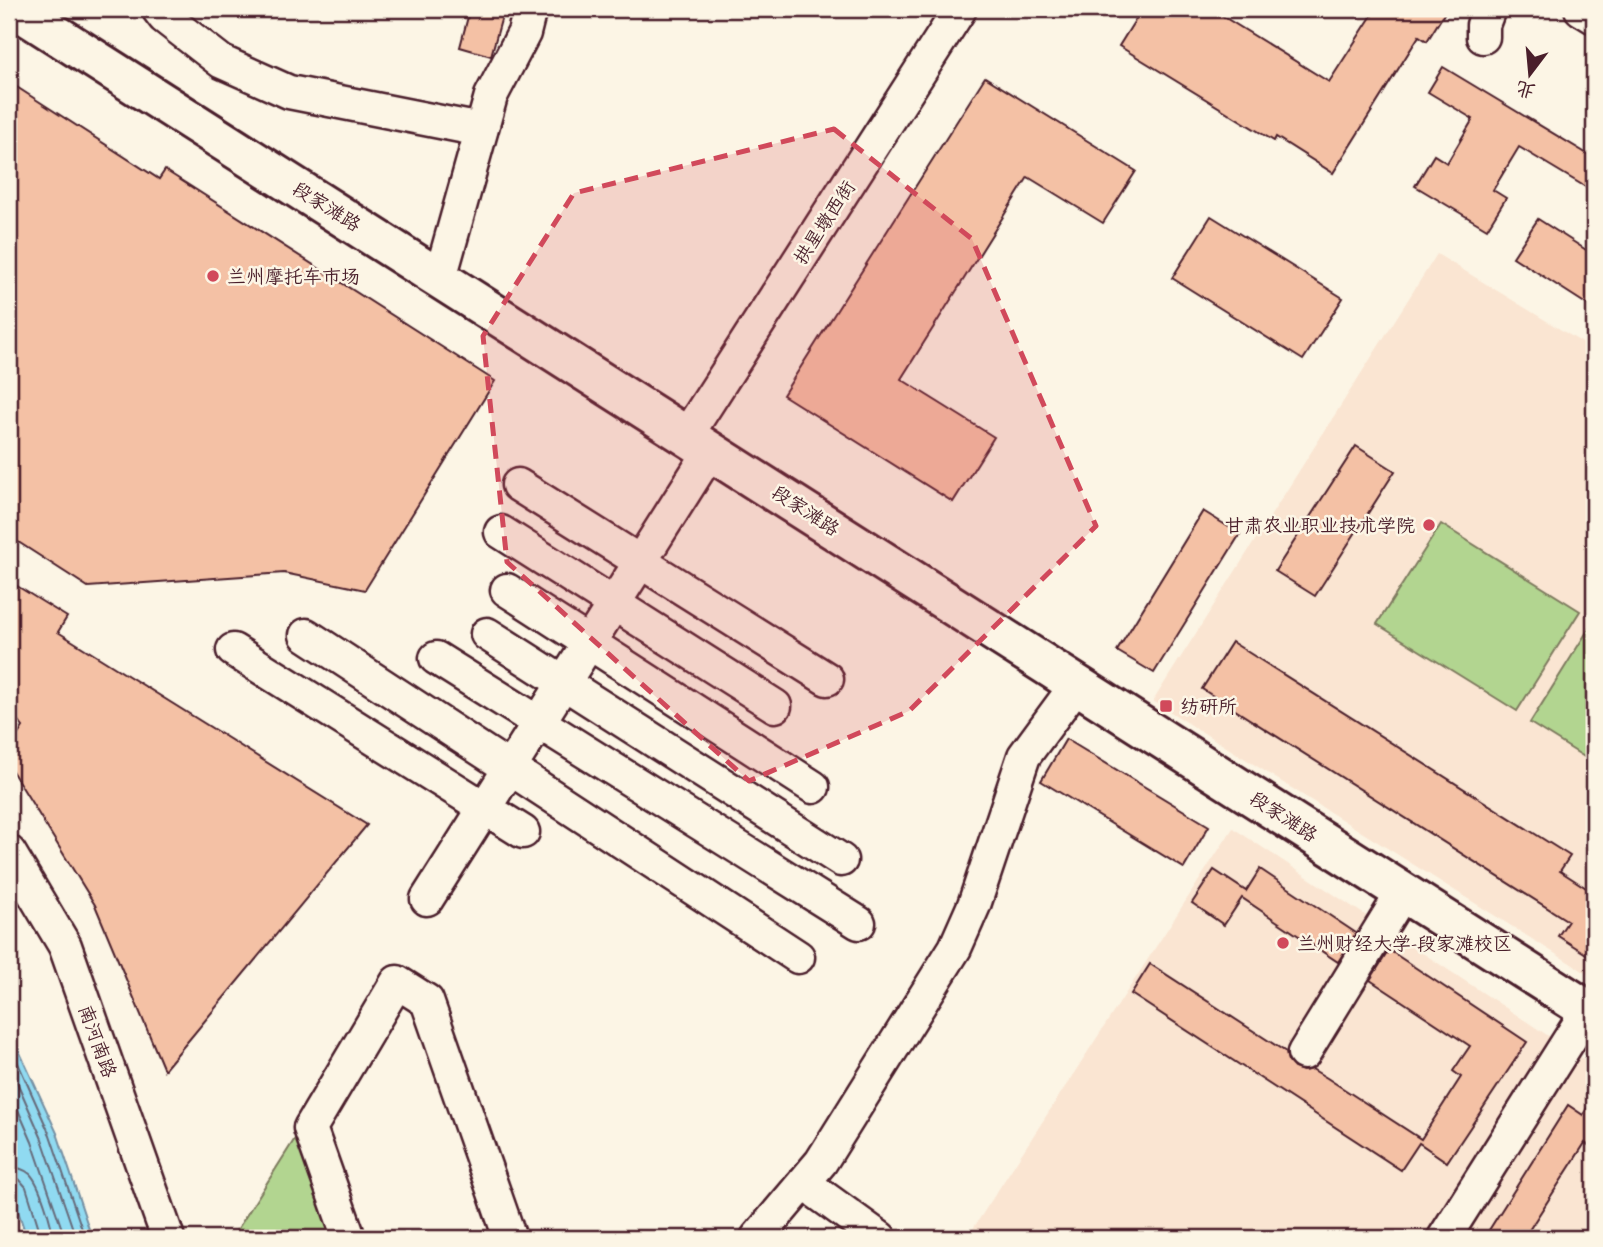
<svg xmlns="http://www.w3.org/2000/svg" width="1603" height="1247" font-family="'Architects Daughter','LXGW WenKai TC',sans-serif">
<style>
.built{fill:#fae5d2}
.green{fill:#b2d590;stroke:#7e7a5e;stroke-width:2}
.water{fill:#90daf1;stroke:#748fa2;stroke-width:2}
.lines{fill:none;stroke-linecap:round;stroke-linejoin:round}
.shore{stroke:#666a7a;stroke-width:2}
.building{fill:#f4c1a5;stroke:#4a1f2b;stroke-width:2}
.minor-casing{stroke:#4a1f2b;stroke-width:37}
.major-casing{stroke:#4a1f2b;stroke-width:44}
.minor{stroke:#fcf5e5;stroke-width:32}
.major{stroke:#fcf5e5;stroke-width:38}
.marked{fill:#d1495b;fill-opacity:0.2;stroke:#d1495b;stroke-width:5;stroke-dasharray:14 9;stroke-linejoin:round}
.poi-dot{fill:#d1495b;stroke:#fcf5e5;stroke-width:2.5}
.labels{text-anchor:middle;stroke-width:5;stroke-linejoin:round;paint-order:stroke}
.street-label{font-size:19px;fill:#4a1f2b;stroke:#fcf5e5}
.poi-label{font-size:19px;fill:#4a1f2b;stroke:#fcf5e5;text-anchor:start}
</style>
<rect width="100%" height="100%" fill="#fcf5e5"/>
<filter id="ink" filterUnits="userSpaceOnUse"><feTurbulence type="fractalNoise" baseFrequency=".0143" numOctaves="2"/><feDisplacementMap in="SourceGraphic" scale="14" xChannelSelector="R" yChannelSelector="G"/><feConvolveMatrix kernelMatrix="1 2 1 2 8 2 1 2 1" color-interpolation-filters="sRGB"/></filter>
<g filter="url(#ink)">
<g class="built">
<path d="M1437,254L1594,350V978L1153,701Z"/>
<path d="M1233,828L1594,1066V1238H967Z"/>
</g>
<g class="green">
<path d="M1441,524L1580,611L1517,711L1377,624Z"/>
<path d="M1593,622L1594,623V763L1530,723Z"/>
<path d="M296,1137L332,1238H232Z"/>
</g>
<path class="water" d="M9,1029L57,1133L92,1238H27L9,1184Z"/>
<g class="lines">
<g class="shore">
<path d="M9,1043L50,1135L85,1238"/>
<path d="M9,1064L42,1139L76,1238"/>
<path d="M9,1089L32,1142L65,1238"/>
<path d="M9,1167C17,1167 24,1169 30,1174C40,1184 52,1224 53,1238"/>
<path d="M9,1177L19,1179L26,1187L42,1238"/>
</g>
</g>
<g class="building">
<path d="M470,9H504L491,56L460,47Z"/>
<path d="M1142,9H1211L1329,82L1376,9H1447L1427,41L1419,36L1333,173L1276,137L1274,141L1119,46Z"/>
<path d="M1443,67L1594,158V192L1519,147L1493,190L1506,198L1487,229L1415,186L1434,155L1447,163L1473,119L1428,92Z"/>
<path d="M985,77L1136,171L1103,223L1028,177L901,379L994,437L953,502L783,395Z"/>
<path d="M9,82L159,179L165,170L495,381L365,590L284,573L88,587L9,536Z"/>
<path d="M1211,216L1343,298L1303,360L1172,278Z"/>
<path d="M1538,219L1594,255V309L1513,257Z"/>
<path d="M1356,446L1395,471L1315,596L1275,571Z"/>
<path d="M1203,511L1240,534L1154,673L1117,651Z"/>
<path d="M9,581L67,617L58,632L367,825L164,1070L95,905L9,766V748L23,727L9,709Z"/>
<path d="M1232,642L1570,856L1560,871L1594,893V959L1558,936L1568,921L1202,689Z"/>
<path d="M1066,739L1209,826L1184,868L1041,781Z"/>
<path d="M1260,869L1356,933L1338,962L1242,898L1224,925L1192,903L1214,870L1246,891Z"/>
<path d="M1389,950L1527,1042L1447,1162L1419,1143L1401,1170L1131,994L1150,964L1286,1052L1288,1061L1294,1068L1303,1071L1312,1069L1327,1078L1421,1139L1461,1077L1453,1071L1470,1046L1370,980Z"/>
<path d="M1594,1096V1149L1585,1143L1524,1238H1484L1568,1105L1583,1115Z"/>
</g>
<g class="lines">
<defs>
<g id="minor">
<path d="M158,9L164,17L222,62L289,92L481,130"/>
<path d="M1581,9L1594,17"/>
<path d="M1483,37V25L1489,9"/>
<path d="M440,278L491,96L524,33L530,9"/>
<path d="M687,435L960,9"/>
<path d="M518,485L827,679"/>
<path d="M501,532L775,706"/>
<path d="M507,590L813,787"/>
<path d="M487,634L841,860"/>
<path d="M306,635L798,957"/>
<path d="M233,650L523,832"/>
<path d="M436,658L859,923"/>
<path d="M9,852L65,946L168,1238"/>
<path d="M427,899L711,450"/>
<path d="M1304,1053L1403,892"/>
<path d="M804,1183L880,1238"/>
<path d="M349,1238L310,1128L397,982L427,1001L510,1238"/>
<path d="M757,1238L821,1162L955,948L974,905L1024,756L1077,684"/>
<path d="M1444,1238L1588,1010"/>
</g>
<path id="major" d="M16,9L1594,1014"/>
</defs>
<use href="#minor" class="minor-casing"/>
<use href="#major" class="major-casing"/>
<use href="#minor" class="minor"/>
<use href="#major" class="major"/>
</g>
</g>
<path class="marked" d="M834,129L972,239L1096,526L909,711L749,781L507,562L483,336L574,193Z"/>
<g class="poi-dot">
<circle cx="213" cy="276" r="7"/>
<circle cx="1429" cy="525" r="7"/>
<rect x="1159" y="699" width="14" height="14" rx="3.5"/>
<circle cx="1283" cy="943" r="7"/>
</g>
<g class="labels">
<g class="street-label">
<text transform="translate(327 206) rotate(32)" y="7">段家滩路</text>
<text transform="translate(824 222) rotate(-57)" y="7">拱星墩西街</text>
<text transform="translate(806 510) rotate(33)" y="7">段家滩路</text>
<text transform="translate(1284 816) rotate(33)" y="7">段家滩路</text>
<text transform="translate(98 1041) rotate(70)" y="7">南河南路</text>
</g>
<g class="poi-label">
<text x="227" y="283">兰州摩托车市场</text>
<text x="1415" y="532" text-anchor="end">甘肃农业职业技术学院</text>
<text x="1180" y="713">纺研所</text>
<text x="1297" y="950">兰州财经大学-段家滩校区</text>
</g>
</g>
<rect width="1603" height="1247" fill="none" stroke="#fcf5e5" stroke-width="35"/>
<rect x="18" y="18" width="1568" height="1212" fill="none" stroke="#4a1f2b" stroke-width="2.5" filter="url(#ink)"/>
<g transform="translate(1530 74) rotate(196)" stroke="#fcf5e5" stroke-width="5" paint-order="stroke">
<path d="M0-5L12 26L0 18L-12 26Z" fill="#4a1f2b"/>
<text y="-10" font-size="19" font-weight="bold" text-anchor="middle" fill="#4a1f2b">北</text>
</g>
</svg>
